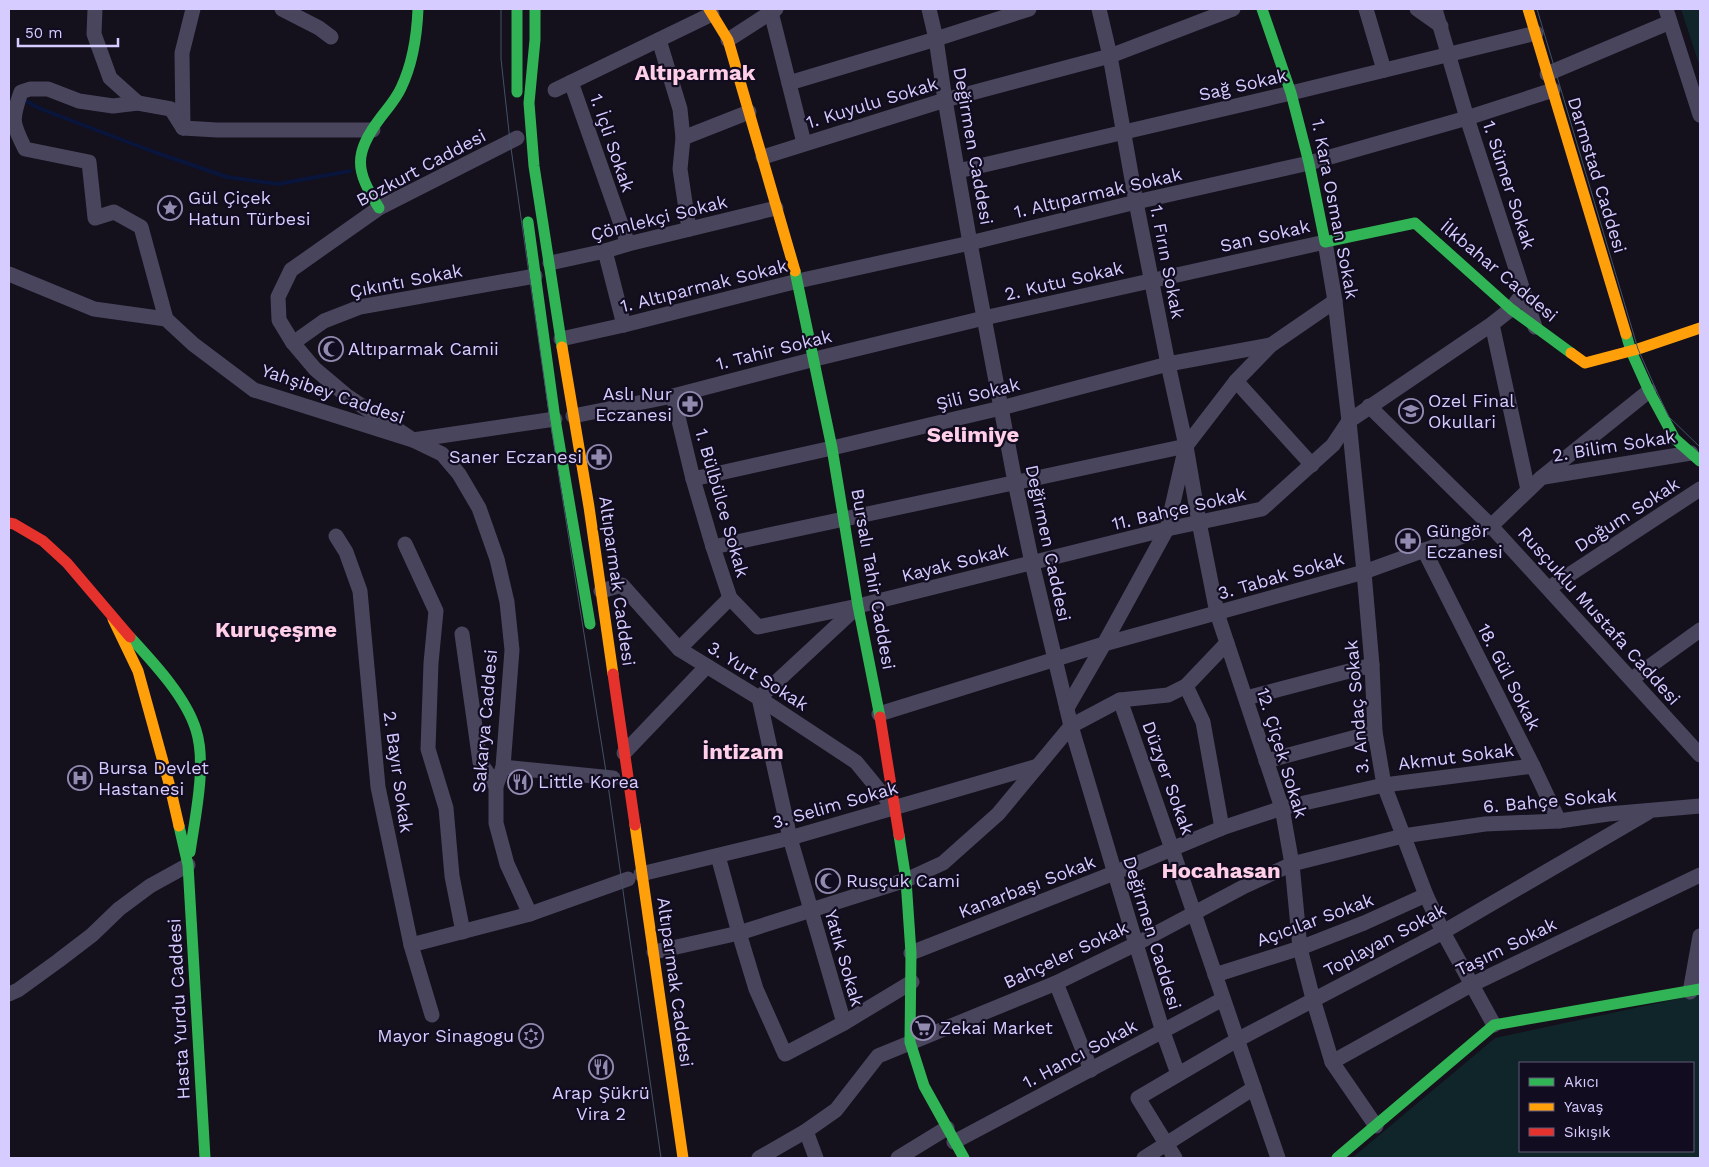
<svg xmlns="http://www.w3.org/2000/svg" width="1709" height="1167" font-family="'Work Sans',sans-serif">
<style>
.green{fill:#102529;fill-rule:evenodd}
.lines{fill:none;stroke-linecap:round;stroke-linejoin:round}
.stream{stroke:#09153b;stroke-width:4}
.street{stroke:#49455d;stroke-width:15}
.fast{stroke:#30b455;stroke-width:11}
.slow{stroke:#ff9f0a;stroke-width:11}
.jam{stroke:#e5322d;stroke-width:11}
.tram{stroke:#425267;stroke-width:1}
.labels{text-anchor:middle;stroke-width:4.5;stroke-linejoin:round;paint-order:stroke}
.street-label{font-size:18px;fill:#d7ccff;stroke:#120c20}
.poi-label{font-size:18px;fill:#d7ccff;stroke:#120c20;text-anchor:start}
.district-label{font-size:22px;font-weight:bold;fill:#ffcee7;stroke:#120c20}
</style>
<rect width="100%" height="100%" fill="#14101c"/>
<g class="green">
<path d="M1681,9H1700V67Z"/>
<path d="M1700,994V1158H1352L1495,1038ZM1520,1063H1693V1151H1520Z"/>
</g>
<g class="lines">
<path class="stream" d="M22,99L41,109L154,152L227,177L278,184L350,171"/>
<g class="street">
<path d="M95,9L94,34L110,78L138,103"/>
<path d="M282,9L319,28L331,37"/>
<path d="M929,9L936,39L945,100L970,243L1015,482L1032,563L1071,726L1136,944L1163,1032L1178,1074"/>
<path d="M1099,9L1110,56L1136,202L1168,364L1186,446L1199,522L1217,613L1282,808L1292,864L1300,948L1313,999L1332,1062L1376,1126"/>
<path d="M1366,9L1384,70"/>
<path d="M1417,9L1441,26"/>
<path d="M1435,9L1467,118L1535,327"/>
<path d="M1666,9L1700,115"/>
<path d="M771,12L804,143"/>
<path d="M659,40L680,109L683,138L680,169L689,229"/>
<path d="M728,40L776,9"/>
<path d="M1547,74L1670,22"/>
<path d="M571,82L628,244"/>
<path d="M789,83L936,39L1029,9"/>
<path d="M555,90L712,14"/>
<path d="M183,128L217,130H373"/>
<path d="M183,128L182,53L193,9"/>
<path d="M517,138L379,208L291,270L278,297L279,320L293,343L315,369L347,396L413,440L442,454L459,474L479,508L497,559L507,602L512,650L503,767L496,786V823L507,864L530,914"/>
<path d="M683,138L749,112"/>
<path d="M763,157L945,100L1110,56L1233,9"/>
<path d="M958,171L1291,93L1536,33"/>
<path d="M605,251L624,325"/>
<path d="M550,263L605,251L628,244L776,208"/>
<path d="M9,274L94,309L166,319L193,344L254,390L413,440L555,419"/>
<path d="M166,319L141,227L114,212L95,218L89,162L25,149C12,122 11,121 21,92L30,89H48L79,101L113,106L138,103L171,109L183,128"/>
<path d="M1492,324L1528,490"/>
<path d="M561,339L624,325L798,281L970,243L1136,202L1309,163L1467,118L1553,90"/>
<path d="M293,343L324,321L360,307L535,276"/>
<path d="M1236,381L1312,465"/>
<path d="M673,396L693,479L713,547L730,598L758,627L858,606L1167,529L1262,509L1333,445L1349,421L1492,324L1511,309L1524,292"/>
<path d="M1369,406L1491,526L1700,755"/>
<path d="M573,416L673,396L815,359L984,318L1325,242L1335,301L1349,421L1364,572L1372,665L1375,732L1384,785L1426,895L1443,932L1494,1025"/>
<path d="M1544,477L1691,453"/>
<path d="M693,479L832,448L1001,408L1168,364L1271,345"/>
<path d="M336,536L346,552L360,591L378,787L411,945L432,1015"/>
<path d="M405,544L436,611L431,663L428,749L446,808L452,876L463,932"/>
<path d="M713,547L1186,446"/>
<path d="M1424,550L1533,766L1559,821"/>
<path d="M1549,588L1700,489"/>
<path d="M601,591L622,585L679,649L759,698L856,762L893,807"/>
<path d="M462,634L480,762L496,786"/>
<path d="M679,649L730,598"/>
<path d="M1632,679L1700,630"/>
<path d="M1186,686L1203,722L1222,828"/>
<path d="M1246,698L1372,665"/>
<path d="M1120,700C1174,852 1225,1005 1278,1158"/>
<path d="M1067,708L1104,644L1167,529L1186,446L1236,381L1271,345L1335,301"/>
<path d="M879,714L1104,644L1364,572L1491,526L1542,477L1649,391"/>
<path d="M624,753L707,666"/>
<path d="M1266,761L1375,732"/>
<path d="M503,767L613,778"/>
<path d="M718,856L739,933L756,989L785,1054L844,1023L912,982"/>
<path d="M641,874L790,838L1038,766"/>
<path d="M411,945L530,914L628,879"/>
<path d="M654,952L739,933L906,880L943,863L998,814L1071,726L1120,700L1168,695L1186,686L1227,643"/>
<path d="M911,953L1114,873L1222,828L1282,808L1384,785L1533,766"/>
<path d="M1215,975L1300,948L1364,923L1426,895"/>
<path d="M1056,983L1091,1070"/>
<path d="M1690,992L1700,936"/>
<path d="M9,994L18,990L58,961L92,935L119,909L150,886L188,865"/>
<path d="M844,1023L790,838L759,698L857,607"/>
<path d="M1332,1062L1471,985L1700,875"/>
<path d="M806,1131L816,1158"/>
<path d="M954,1142L1223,999"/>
<path d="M759,1158L806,1131L836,1110L878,1056L1056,983L1136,944L1245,886L1292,864L1403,836L1485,824L1559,821L1608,814L1700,806"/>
<path d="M898,1158L947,1128"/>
<path d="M1144,1158L1254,1088"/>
<path d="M1175,1158L1138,1098L1237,1040L1443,932L1647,813"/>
</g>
<g class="fast">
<path d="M517,9V92"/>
<path d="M535,9V40L529,103L534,166L562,347"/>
<path d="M1262,9L1291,93L1309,163L1325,242L1415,223L1511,309L1571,353"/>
<path d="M379,208C355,170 353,154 381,117C388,108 396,99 401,88C412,65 417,34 418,9"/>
<path d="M528,222L555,419L590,624"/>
<path d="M795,271L832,448L858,606L880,717"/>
<path d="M1626,334L1631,351L1649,391L1675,439L1700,461"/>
<path d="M130,637C153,662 186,697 196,730C207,764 195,817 190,852"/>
<path d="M179,826L188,865L205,1158"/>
<path d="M899,835L906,880L911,953L910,1042L924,1086L964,1158"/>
<path d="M1337,1158L1494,1025L1700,989"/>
</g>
<g class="slow">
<path d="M709,9L728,40L795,271"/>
<path d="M1528,9L1626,334"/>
<path d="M562,347L589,507L613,674"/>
<path d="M1571,353L1585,363L1638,349L1700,328"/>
<path d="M113,619L138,671L170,787L179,826"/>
<path d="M635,825L683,1158"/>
</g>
<g class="jam">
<path d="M9,523L14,524L43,541L67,563L130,637"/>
<path d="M613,674L635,825"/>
<path d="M880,717L899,835"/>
</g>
<g class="tram">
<path d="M501,9V59L510,141L550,420L607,778L661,1158"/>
<path d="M1537,9L1638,349L1658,394L1669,417L1700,447"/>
</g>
</g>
<defs>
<symbol id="sight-ring" viewBox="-11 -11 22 22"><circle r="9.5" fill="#120c20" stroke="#938ab0" stroke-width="1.5"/><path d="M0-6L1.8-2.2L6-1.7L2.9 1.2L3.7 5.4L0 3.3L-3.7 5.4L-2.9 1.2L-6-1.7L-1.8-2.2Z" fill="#938ab0"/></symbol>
<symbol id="mosque-ring" viewBox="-11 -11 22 22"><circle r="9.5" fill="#120c20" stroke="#938ab0" stroke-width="1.5"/><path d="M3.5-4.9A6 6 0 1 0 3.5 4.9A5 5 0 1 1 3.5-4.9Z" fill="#938ab0"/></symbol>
<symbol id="pharmacy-ring" viewBox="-11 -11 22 22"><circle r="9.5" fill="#120c20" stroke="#938ab0" stroke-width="1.5"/><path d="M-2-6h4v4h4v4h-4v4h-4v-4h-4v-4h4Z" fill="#938ab0"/></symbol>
<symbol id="university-ring" viewBox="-11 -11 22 22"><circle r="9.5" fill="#120c20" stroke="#938ab0" stroke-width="1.5"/><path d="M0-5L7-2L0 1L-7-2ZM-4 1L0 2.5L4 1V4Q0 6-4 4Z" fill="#938ab0"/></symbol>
<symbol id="hospital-ring" viewBox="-11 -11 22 22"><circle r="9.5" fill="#120c20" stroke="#938ab0" stroke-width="1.5"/><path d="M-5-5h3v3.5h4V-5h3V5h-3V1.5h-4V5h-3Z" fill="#938ab0"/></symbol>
<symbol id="restaurant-ring" viewBox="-11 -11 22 22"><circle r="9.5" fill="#120c20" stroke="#938ab0" stroke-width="1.5"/><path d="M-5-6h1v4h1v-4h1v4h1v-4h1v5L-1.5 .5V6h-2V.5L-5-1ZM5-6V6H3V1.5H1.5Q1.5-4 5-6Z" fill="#938ab0"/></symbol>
<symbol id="supermarket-ring" viewBox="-11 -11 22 22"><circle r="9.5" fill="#120c20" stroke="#938ab0" stroke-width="1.5"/><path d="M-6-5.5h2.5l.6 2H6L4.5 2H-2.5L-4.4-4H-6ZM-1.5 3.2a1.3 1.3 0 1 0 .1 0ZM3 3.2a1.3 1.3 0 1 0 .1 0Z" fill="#938ab0"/></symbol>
<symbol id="synagogue-ring" viewBox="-11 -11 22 22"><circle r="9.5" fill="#120c20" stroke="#938ab0" stroke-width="1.5"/><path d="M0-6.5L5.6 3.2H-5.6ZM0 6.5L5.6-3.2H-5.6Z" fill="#938ab0"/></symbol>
</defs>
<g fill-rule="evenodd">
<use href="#sight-ring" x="156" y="194" width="28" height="28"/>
<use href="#mosque-ring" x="317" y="335" width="28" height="28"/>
<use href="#pharmacy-ring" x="676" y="390" width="28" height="28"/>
<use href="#university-ring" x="1397" y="397" width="28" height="28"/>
<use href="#pharmacy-ring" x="585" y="443" width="28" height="28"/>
<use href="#pharmacy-ring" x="1394" y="527" width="28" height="28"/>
<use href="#hospital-ring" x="66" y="764" width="28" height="28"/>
<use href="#restaurant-ring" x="506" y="768" width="28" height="28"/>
<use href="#mosque-ring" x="814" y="867" width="28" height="28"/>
<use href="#supermarket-ring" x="909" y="1014" width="28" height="28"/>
<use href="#synagogue-ring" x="517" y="1022" width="28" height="28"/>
<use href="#restaurant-ring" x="587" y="1053" width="28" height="28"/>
</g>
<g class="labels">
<g class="street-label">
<text transform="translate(1243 85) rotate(-13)" y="6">Sağ Sokak</text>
<text transform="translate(872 103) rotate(-17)" y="6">1. Kuyulu Sokak</text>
<text transform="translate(612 143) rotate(71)" y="6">1. İçli Sokak</text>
<text transform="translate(973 146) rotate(80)" y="6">Değirmen Caddesi</text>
<text transform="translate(421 168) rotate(-28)" y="6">Bozkurt Caddesi</text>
<text transform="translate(1597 175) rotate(73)" y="6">Darmstad Caddesi</text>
<text transform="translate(1509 185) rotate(72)" y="6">1. Sümer Sokak</text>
<text transform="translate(1098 193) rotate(-13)" y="6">1. Altıparmak Sokak</text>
<text transform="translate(1335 209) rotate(79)" y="6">1. Kara Osman Sokak</text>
<text transform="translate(659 218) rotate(-14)" y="6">Çömlekçi Sokak</text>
<text transform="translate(1265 236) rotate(-13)" y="6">San Sokak</text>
<text transform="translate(1167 262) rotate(79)" y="6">1. Fırın Sokak</text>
<text transform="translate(1499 271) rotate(40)" y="6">İlkbahar Caddesi</text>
<text transform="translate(406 281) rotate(-11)" y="6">Çıkıntı Sokak</text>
<text transform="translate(1064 281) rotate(-13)" y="6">2. Kutu Sokak</text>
<text transform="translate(704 286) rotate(-14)" y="6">1. Altıparmak Sokak</text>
<text transform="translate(774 350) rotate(-14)" y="6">1. Tahir Sokak</text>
<text transform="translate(333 394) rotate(19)" y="6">Yahşibey Caddesi</text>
<text transform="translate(978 394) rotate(-14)" y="6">Şili Sokak</text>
<text transform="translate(1614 446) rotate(-9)" y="6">2. Bilim Sokak</text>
<text transform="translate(722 503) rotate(74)" y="6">1. Bülbülce Sokak</text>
<text transform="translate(1179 509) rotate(-13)" y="6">11. Bahçe Sokak</text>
<text transform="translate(1627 515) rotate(-33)" y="6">Doğum Sokak</text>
<text transform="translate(1048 543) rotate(78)" y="6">Değirmen Caddesi</text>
<text transform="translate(955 563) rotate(-14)" y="6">Kayak Sokak</text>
<text transform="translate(1281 576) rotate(-16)" y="6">3. Tabak Sokak</text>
<text transform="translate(873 579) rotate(80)" y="6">Bursalı Tahir Caddesi</text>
<text transform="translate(617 581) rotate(82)" y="6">Altıparmak Caddesi</text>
<text transform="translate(1599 616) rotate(48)" y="6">Rusçuklu Mustafa Caddesi</text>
<text transform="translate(758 676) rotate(32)" y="6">3. Yurt Sokak</text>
<text transform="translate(1509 677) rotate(63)" y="6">18. Gül Sokak</text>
<text transform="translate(1357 707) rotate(-95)" y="6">3. Andaç Sokak</text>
<text transform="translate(485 721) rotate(-85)" y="6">Sakarya Caddesi</text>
<text transform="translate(1282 753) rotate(73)" y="6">12. Çiçek Sokak</text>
<text transform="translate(1456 757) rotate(-7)" y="6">Akmut Sokak</text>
<text transform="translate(398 772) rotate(82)" y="6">2. Bayır Sokak</text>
<text transform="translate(1168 778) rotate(70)" y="6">Düzyer Sokak</text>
<text transform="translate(1550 801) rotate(-5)" y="6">6. Bahçe Sokak</text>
<text transform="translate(835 805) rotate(-16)" y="6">3. Selim Sokak</text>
<text transform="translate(1027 887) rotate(-21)" y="6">Kanarbaşı Sokak</text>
<text transform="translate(1315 920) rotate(-20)" y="6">Açıcılar Sokak</text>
<text transform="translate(1152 933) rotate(73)" y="6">Değirmen Caddesi</text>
<text transform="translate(1385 940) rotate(-28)" y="6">Toplayan Sokak</text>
<text transform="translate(1506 947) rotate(-26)" y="6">Taşım Sokak</text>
<text transform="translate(1066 955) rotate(-25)" y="6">Bahçeler Sokak</text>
<text transform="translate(844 958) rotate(74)" y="6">Yatık Sokak</text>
<text transform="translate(675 982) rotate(82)" y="6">Altıparmak Caddesi</text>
<text transform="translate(179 1009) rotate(-93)" y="6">Hasta Yurdu Caddesi</text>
<text transform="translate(1080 1054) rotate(-28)" y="6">1. Hancı Sokak</text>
</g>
<g class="poi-label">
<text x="188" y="204">Gül Çiçek<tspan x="188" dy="21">Hatun Türbesi</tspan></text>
<text x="348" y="355">Altıparmak Camii</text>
<text x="672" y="400" text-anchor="end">Aslı Nur<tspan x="672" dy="21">Eczanesi</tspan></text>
<text x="1428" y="407">Ozel Final<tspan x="1428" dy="21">Okullari</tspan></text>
<text x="582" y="463" text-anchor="end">Saner Eczanesi</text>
<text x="1426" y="537">Güngör<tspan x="1426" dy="21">Eczanesi</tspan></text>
<text x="98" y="774">Bursa Devlet<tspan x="98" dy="21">Hastanesi</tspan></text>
<text x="538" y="788">Little Korea</text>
<text x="846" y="887">Rusçuk Cami</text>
<text x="940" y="1034">Zekai Market</text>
<text x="514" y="1042" text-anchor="end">Mayor Sinagogu</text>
<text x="601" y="1099" text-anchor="middle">Arap Şükrü<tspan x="601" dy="21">Vira 2</tspan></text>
</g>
<g class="district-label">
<text x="695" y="80">Altıparmak</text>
<text x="973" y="442">Selimiye</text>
<text x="276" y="637">Kuruçeşme</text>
<text x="743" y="759">İntizam</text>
<text x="1221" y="878">Hocahasan</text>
</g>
</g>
<rect width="1709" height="1167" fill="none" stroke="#d7ccff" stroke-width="20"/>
<rect x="1519" y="1062" width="175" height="90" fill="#120c20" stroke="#615979"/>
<rect x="1529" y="1078" width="25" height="8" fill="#30b455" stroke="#615979"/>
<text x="1564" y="1087" font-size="15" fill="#d7ccff">Akıcı</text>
<rect x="1529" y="1103" width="25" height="8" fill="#ff9f0a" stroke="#615979"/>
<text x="1564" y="1112" font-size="15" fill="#d7ccff">Yavaş</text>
<rect x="1529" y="1128" width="25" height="8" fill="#e5322d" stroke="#615979"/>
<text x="1564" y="1137" font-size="15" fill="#d7ccff">Sıkışık</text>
<path d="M18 38v8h100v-8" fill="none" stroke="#d7ccff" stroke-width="2.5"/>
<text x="25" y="38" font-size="15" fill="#d7ccff" stroke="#120c20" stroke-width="4" paint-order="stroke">50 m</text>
</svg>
